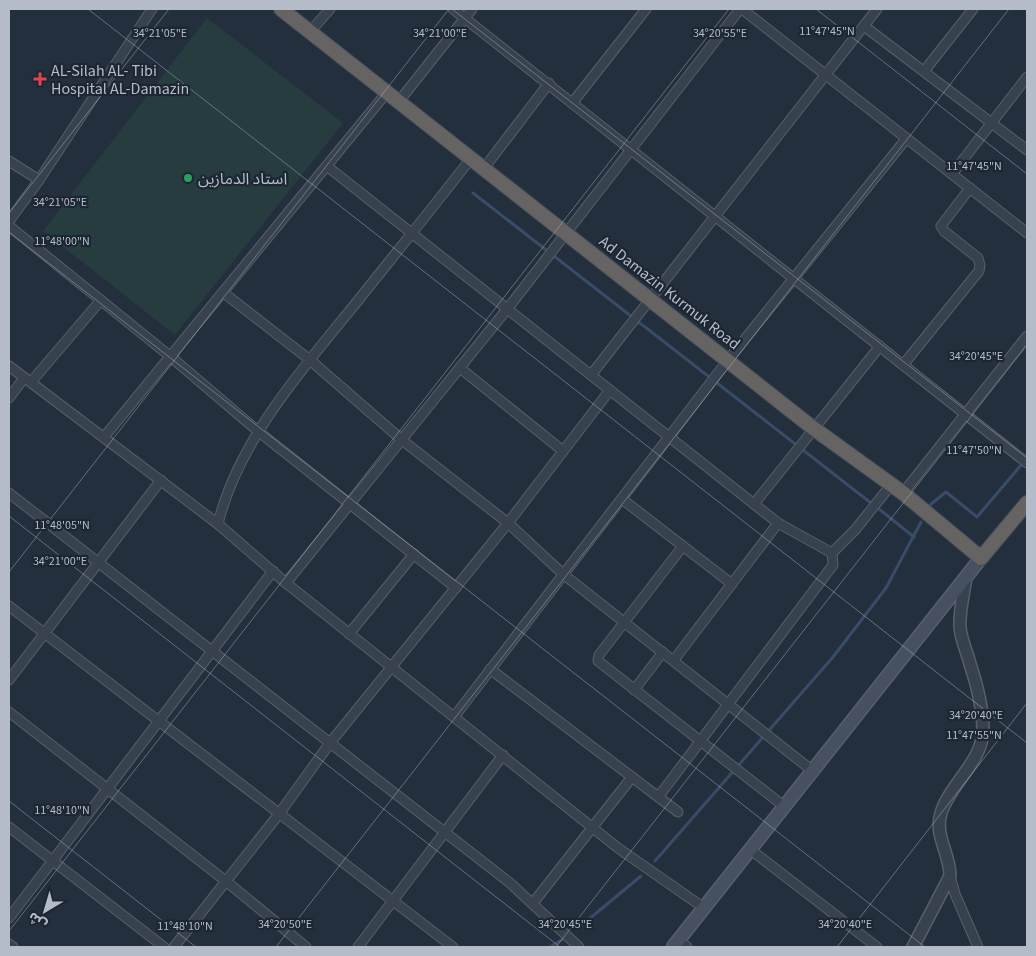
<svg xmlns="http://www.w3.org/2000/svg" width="1036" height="956" font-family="'Source Sans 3','Noto Sans Arabic',sans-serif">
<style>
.green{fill:#263c3f}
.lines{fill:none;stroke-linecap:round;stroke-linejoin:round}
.stream{stroke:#394c67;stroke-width:3}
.minor-casing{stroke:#565f6c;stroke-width:11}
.tertiary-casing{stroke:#565f6c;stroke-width:14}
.secondary-casing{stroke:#565f6c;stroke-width:15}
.trunk-casing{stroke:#434c59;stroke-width:16}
.minor{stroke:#38414e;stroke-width:9}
.tertiary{stroke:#38414e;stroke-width:11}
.secondary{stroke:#465061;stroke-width:12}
.trunk{stroke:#656462;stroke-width:14}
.ticks{fill:none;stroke:#b4bcc9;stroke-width:1;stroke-opacity:0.45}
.health-dot{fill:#e0444e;stroke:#1d2633;stroke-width:2}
.leisure-dot{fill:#2e9e5b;stroke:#1d2633;stroke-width:2}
.labels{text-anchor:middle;stroke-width:4.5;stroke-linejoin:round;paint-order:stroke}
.poi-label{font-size:16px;fill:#b4bcc9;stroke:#1d2633;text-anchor:start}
.street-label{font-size:16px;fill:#b4bcc9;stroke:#1d2633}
.ticks-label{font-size:12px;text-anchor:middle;fill:#b4bcc9;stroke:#1d2633;stroke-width:4.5;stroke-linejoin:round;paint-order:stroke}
</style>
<rect width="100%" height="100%" fill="#242f3e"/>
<path class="green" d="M207,18L343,123L175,335L43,231Z"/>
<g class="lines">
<g class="stream">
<path d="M473,193L871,503"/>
<path d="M930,505L946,492L977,517L1027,458"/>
<path d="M879,509L914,537"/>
<path d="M655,861L833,657L886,588L921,522"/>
<path d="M577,929L641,876"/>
<path d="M550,947L563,939"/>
</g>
<defs>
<g id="minor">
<path d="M453,9L1027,463"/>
<path d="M742,9L1027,233"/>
<path d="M864,26L1027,150"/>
<path d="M310,32L330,9"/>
<path d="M925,70L973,9"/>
<path d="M400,100L472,9"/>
<path d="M573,102L646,9"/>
<path d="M9,161L39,180"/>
<path d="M328,167L778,523L832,553"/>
<path d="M485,167L549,83"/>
<path d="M952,174L1027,77"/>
<path d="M9,221L39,180L152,9"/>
<path d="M9,226L171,357L259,432L456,588"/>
<path d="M224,293L310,360L402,440L508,523L563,574L814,772"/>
<path d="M903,365L979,271L980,265L978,258L944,231L941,226L970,188"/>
<path d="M9,366L218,524L286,583L618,848L704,908"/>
<path d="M460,368L563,451"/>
<path d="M591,375L877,9"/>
<path d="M31,382L101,300"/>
<path d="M9,398L24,378"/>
<path d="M104,437L388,91"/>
<path d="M9,493L510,883L579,947"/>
<path d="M903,493L1027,336"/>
<path d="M622,499L732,584"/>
<path d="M754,504L880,346"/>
<path d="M218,524C238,441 303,368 356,303C395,254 434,206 472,157"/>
<path d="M683,546L599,655L598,661L785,807"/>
<path d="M286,583L508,308L740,9"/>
<path d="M9,606L453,947"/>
<path d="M349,634L414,554"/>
<path d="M674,660L778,523"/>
<path d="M490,669L678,812"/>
<path d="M9,680L161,480"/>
<path d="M634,690L663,652"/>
<path d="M9,712L227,882L306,947"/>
<path d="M454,717L728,360L906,139"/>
<path d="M659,796L833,565L832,553L855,530L891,485"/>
<path d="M9,827L164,947"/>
<path d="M751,850L877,947"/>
<path d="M950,876L955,894L978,947"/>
<path d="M533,903L632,777"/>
<path d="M9,918L273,571"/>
<path d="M679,940L687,947"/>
<path d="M9,944L13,947"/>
<path d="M174,947L279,814L330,743L508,523L610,390"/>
<path d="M358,947L503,755"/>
</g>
<path id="tertiary" d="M913,947L950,876C950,853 934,836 941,813C950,784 982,762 983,731C983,709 977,685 970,664C967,652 961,640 960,627C959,611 964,593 966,577"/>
<path id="secondary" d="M673,947L981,558"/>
<path id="trunk" d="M281,9L813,428L903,493L981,558L1027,503"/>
</defs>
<use href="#minor" class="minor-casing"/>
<use href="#tertiary" class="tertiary-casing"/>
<use href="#secondary" class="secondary-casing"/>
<use href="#trunk" class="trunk-casing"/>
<use href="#minor" class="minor"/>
<use href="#tertiary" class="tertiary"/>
<use href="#secondary" class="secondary"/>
<use href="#trunk" class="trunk"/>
</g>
<path class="ticks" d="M88,9L1027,743M452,9L1027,458M816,9L1027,174M9,213L169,9M9,232L925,947M9,516L560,947M9,572L449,9M9,801L196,947M9,931L729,9M276,947L1009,9M556,947L1027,345M837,947L1027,703"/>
<path class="health-dot" d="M37.5 71.5h5v5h5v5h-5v5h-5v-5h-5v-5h5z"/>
<circle class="leisure-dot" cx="188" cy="178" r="5"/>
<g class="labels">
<g class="poi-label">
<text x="51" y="76">AL-Silah AL- Tibi<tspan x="51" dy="18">Hospital AL-Damazin</tspan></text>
<text x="198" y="184">استاد الدمازين</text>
</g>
<g class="street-label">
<text transform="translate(670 292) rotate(38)" y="6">Ad Damazin Kurmuk Road</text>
</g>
</g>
<g class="ticks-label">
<text x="827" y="35">11°47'45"N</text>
<text x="160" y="37">34°21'05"E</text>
<text x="440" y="37">34°21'00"E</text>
<text x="720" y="37">34°20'55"E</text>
<text x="974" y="170">11°47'45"N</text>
<text x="60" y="206">34°21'05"E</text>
<text x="62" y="245">11°48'00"N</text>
<text x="976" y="360">34°20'45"E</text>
<text x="974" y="454">11°47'50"N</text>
<text x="62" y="529">11°48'05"N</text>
<text x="60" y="565">34°21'00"E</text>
<text x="976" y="719">34°20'40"E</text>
<text x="974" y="739">11°47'55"N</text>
<text x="62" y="814">11°48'10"N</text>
<text x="285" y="928">34°20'50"E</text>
<text x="565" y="928">34°20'45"E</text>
<text x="845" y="928">34°20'40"E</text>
<text x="185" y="930">11°48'10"N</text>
</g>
<rect width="1036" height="956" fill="none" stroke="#b4bcc9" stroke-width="20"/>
<g transform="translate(45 911) rotate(218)" stroke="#1d2633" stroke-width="4" paint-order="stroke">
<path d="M0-4L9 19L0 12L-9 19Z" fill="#b4bcc9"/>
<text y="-8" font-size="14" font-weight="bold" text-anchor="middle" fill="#b4bcc9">ش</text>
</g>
</svg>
